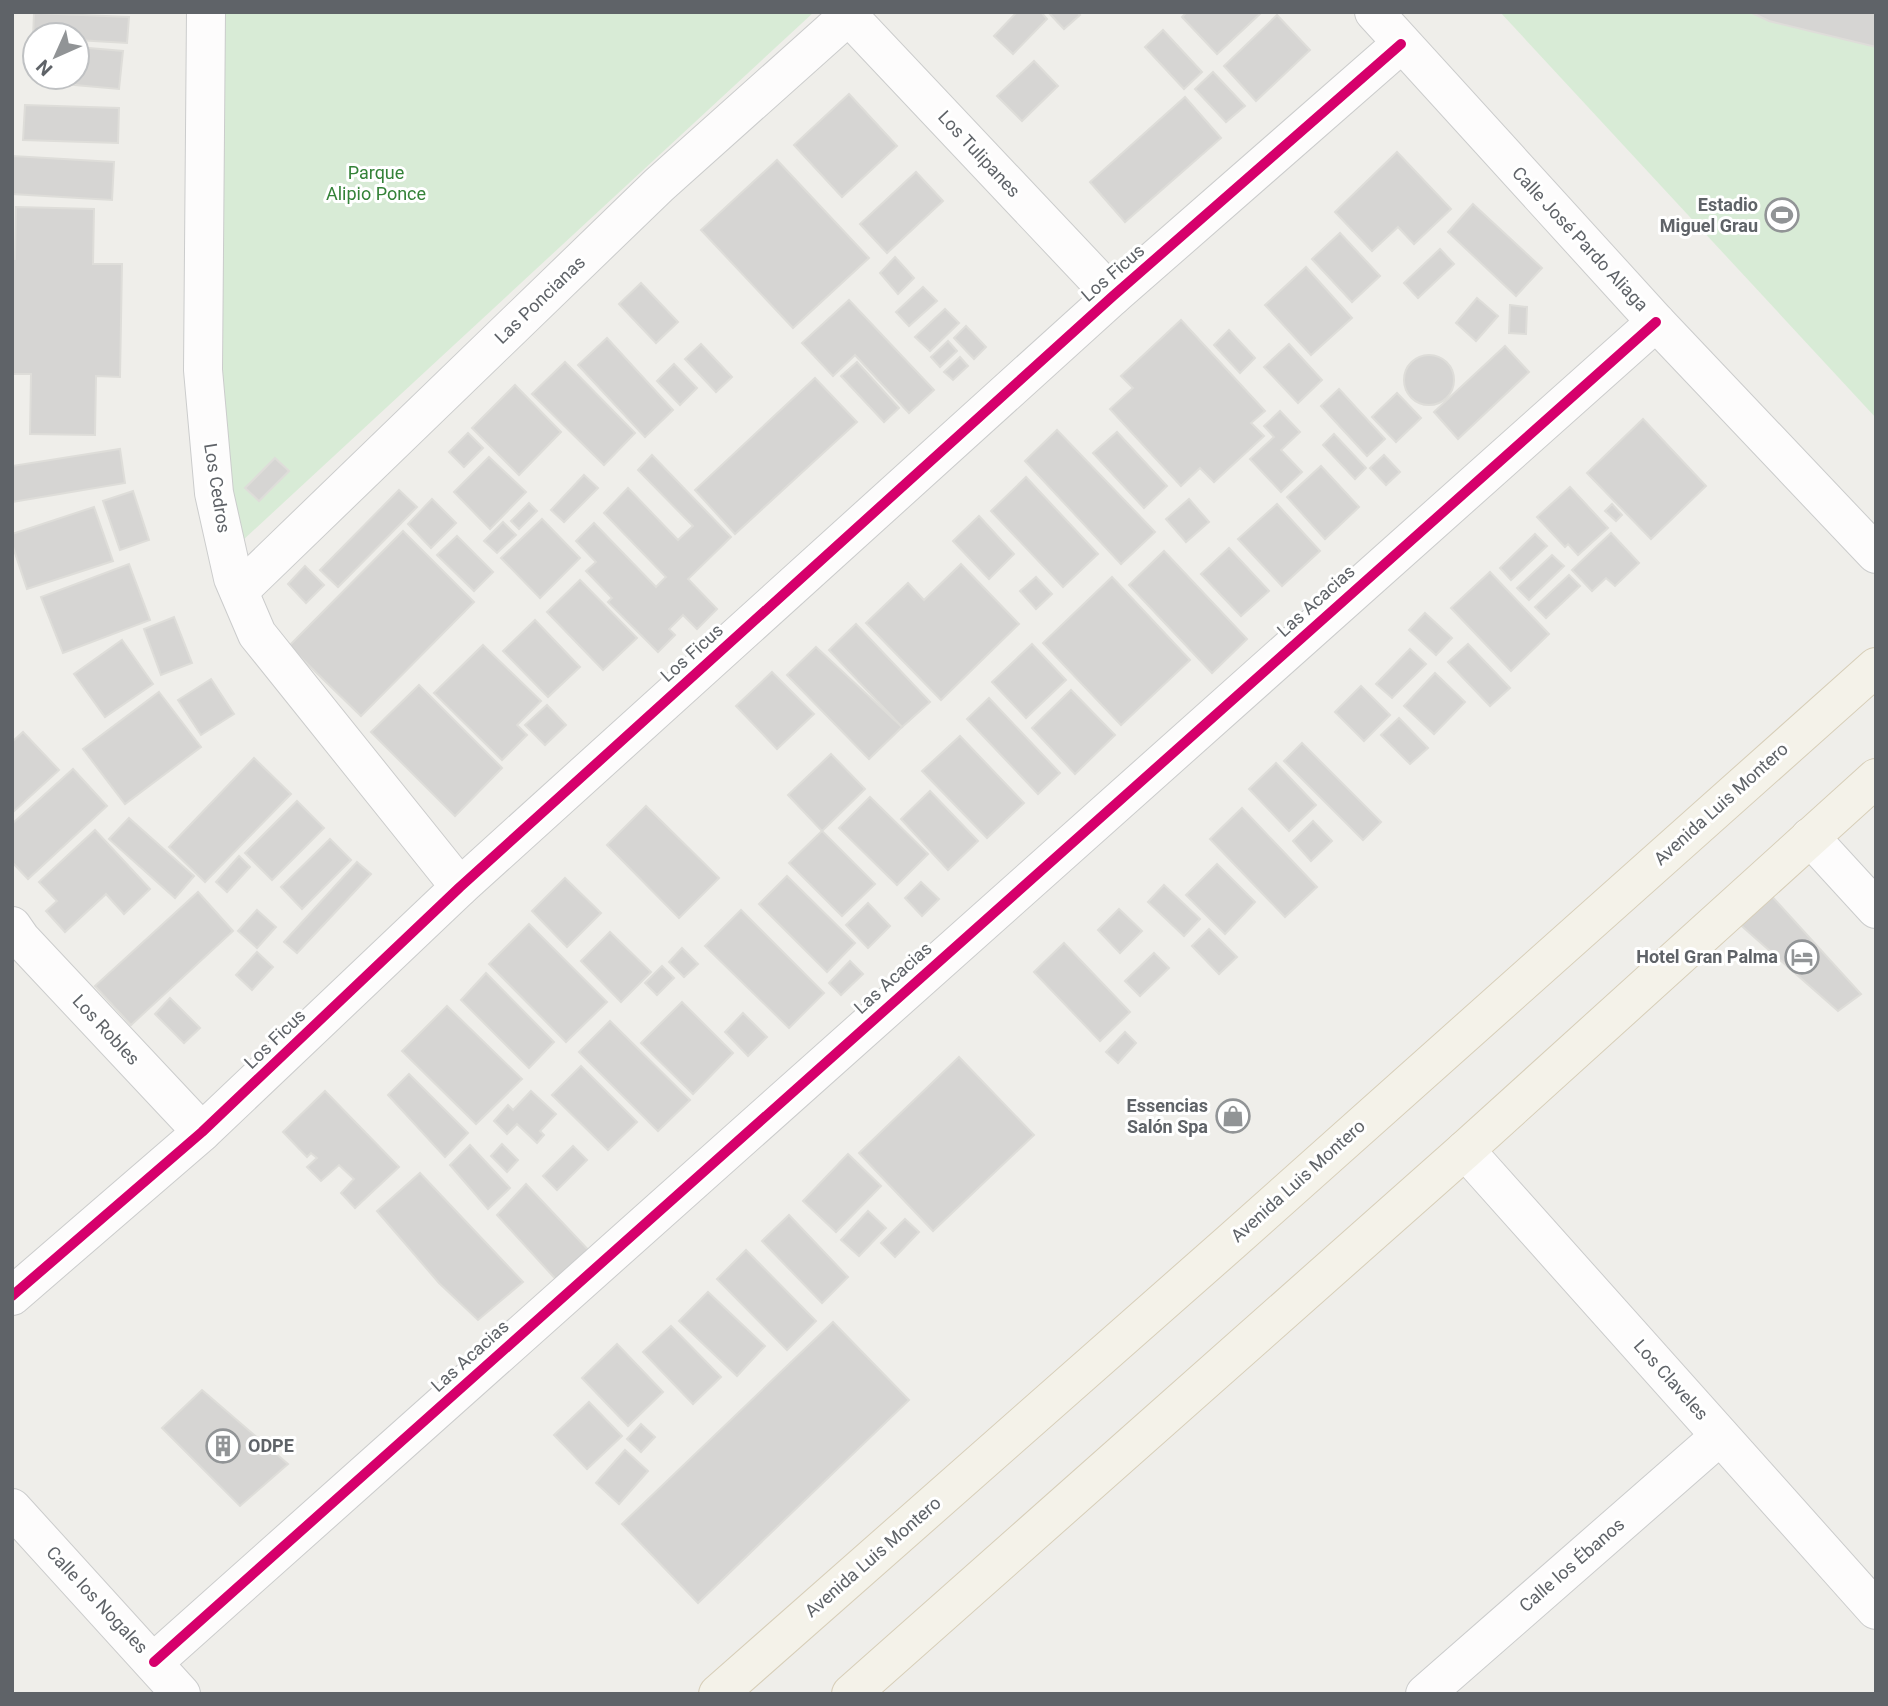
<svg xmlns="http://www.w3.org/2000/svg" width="1888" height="1706" font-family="Roboto,sans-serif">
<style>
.green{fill:#d8ebd6}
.building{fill:#d6d5d3;stroke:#deddd9;stroke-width:2}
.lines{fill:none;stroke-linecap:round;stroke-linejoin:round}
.minor-casing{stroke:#cbcccc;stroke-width:40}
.primary-casing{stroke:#d7ceb8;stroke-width:40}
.minor{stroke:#fdfcfc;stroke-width:38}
.primary{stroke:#f4f2e9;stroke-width:38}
.cycleway-casing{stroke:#fff;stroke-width:15}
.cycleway{stroke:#d6006c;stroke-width:10}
.labels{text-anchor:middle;stroke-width:6;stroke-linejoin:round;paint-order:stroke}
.street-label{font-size:18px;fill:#5f6368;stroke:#fff}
.park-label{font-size:18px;fill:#348238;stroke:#fff}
.poi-label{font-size:18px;font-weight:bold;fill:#5f6368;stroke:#fff;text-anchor:end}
</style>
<rect width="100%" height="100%" fill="#efeeea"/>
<g class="green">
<path d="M206,12H814L228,554Z"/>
<path d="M1500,12H1876V418Z"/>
</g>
<g class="building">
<path d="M1017,12H1041L1047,19L1013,54L994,36Z"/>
<path d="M1048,12H1077L1080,15L1064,29Z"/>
<path d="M1187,12H1262L1217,54L1182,17Z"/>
<path d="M1750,12H1876V47L1769,21Z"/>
<path d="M34,13L129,17L127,43L77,40V35H35V38H33Z"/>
<path d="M1277,15L1310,50L1256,101L1224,66Z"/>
<path d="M1163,30L1202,72L1184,89L1145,47Z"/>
<path d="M77,47L123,51L119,89L64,84L65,77H77Z"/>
<path d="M1034,61L1058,86L1022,121L997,96Z"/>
<path d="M1213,72L1245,106L1226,122L1195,89Z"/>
<path d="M849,94L897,146L842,197L794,145Z"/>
<path d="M1185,97L1221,138L1125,222L1090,182Z"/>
<path d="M25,105L119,108L118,143L23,140Z"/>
<path d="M1397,152L1451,209L1414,244L1398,227L1372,251L1335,212Z"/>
<path d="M12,156L114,162L112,200L12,194Z"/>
<path d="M777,160L869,258L793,328L701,230Z"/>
<path d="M916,172L943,201L887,253L860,224Z"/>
<path d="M1473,204L1542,268L1516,296L1448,232Z"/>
<path d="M16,207L94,209L93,264H122L120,377L96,376L95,435L30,434L31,374H12V259H15Z"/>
<path d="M1340,233L1380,276L1352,302L1312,259Z"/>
<path d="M1440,249L1454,264L1418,298L1404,283Z"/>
<path d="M895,257L914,278L898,294L880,273Z"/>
<path d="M1306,267L1352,318L1311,355L1265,305Z"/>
<path d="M641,283L678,322L656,343L619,304Z"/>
<path d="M923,287L937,301L909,326L896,312Z"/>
<path d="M1477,298L1498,316L1476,341L1456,323Z"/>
<path d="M849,300L934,390L909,413L855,355L833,376L802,343Z"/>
<path d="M1510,305L1527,307L1526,334L1509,333Z"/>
<path d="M945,309L959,323L930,351L915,337Z"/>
<path d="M1181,320L1265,411L1251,423L1264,436L1214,482L1200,468L1181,486L1110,409L1133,388L1121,376Z"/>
<path d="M966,326L986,347L974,359L954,338Z"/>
<path d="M1229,330L1255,358L1240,373L1214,345Z"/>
<path d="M607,338L673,410L645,437L578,365Z"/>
<path d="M948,341L957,351L940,367L931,357Z"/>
<path d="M701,344L732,377L716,392L685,359Z"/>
<path d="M1289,344L1322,380L1298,403L1264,367Z"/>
<path d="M1505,346L1529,372L1458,439L1434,412Z"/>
<circle cx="1429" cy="380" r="25"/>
<path d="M960,357L968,366L953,380L944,372Z"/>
<path d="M565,362L635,433L604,465L532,394Z"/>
<path d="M857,362L899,408L884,422L841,376Z"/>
<path d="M674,364L697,388L680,405L657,381Z"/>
<path d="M815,378L857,422L735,534L695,490Z"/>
<path d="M515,385L561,432L519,475L472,428Z"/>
<path d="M1339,389L1385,439L1367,456L1321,406Z"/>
<path d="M1397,393L1421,418L1396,442L1372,417Z"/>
<path d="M1280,411L1300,432L1281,450L1302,472L1281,492L1250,459L1274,437L1264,426Z"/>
<path d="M1643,419L1706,486L1651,539L1587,473Z"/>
<path d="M1057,430L1155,532L1121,564L1025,461Z"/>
<path d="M1117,432L1167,486L1144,508L1093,453Z"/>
<path d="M468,433L483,448L464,467L449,452Z"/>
<path d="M1334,434L1366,468L1355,479L1323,445Z"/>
<path d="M120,449L125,483L12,502V466Z"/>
<path d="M652,455L731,537L688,579L717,609L697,629L683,615L669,629L675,635L658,652L608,602L612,598L586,571L596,562L576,541L594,523L656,587L666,577L604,513L628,488L678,540L693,526L638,470Z"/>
<path d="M1384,455L1400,472L1386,485L1370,468Z"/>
<path d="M489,457L526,492L490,529L454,492Z"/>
<path d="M275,458L289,471L259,501L245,488Z"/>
<path d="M1321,466L1359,507L1325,539L1287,497Z"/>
<path d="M584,475L598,488L564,522L551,510Z"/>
<path d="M1026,477L1098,554L1063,587L991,511Z"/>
<path d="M1570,487L1608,528L1578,555L1568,544L1565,547L1537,517Z"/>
<path d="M399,490L417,507L338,587L320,570Z"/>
<path d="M133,491L149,540L120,550L103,501Z"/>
<path d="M432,499L456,523L431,548L408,524Z"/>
<path d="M1189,499L1209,522L1186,542L1166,519Z"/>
<path d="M529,503L537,511L519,529L511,521Z"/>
<path d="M1277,504L1320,551L1282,586L1238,539Z"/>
<path d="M1612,504L1622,515L1616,521L1605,511Z"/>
<path d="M94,507L113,561L27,589L12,544V534Z"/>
<path d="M979,516L1014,554L989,579L953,541Z"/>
<path d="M542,519L580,558L540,598L501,558Z"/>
<path d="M503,522L516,535L497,553L484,541Z"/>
<path d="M403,531L474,602L361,716L289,646Z"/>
<path d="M1611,533L1639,563L1615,586L1606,578L1592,591L1572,570Z"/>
<path d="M1535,534L1547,546L1511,580L1500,568Z"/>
<path d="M457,536L493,572L474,591L437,555Z"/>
<path d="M1229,548L1269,591L1241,616L1201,574Z"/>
<path d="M1164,551L1247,639L1212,673L1129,585Z"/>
<path d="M1552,555L1564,566L1529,600L1517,588Z"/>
<path d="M129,564L150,620L63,653L41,597Z"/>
<path d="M961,564L1019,624L941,700L866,623L908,583L924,600Z"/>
<path d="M305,566L324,585L306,603L288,584Z"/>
<path d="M1490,572L1549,634L1511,671L1451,608Z"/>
<path d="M1569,575L1580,586L1546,618L1535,607Z"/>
<path d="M1036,577L1052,594L1036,609L1020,591Z"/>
<path d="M1112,577L1190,660L1121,725L1043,643Z"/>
<path d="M580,580L637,638L603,670L547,612Z"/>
<path d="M1425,613L1452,638L1436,655L1409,630Z"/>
<path d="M174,617L192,663L161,675L144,629Z"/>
<path d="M535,620L580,667L548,697L503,651Z"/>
<path d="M856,624L930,702L902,727L829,650Z"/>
<path d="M122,640L153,684L105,717L74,674Z"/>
<path d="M1032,644L1066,680L1026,718L992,682Z"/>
<path d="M1468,644L1510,688L1490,706L1448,662Z"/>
<path d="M483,645L541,701L517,725L527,735L502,760L434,693Z"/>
<path d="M816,647L902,727L869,759L787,675Z"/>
<path d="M1410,649L1426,664L1392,698L1376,684Z"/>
<path d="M772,672L814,714L777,749L736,706Z"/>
<path d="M1435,673L1465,702L1434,734L1404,706Z"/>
<path d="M211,679L234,714L201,735L178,700Z"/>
<path d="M419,685L502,768L455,816L371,732Z"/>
<path d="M1361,686L1390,715L1364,741L1335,712Z"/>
<path d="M1071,690L1115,735L1075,774L1032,728Z"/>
<path d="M159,692L201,747L125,804L83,749Z"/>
<path d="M989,698L1060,773L1038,794L967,719Z"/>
<path d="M547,705L566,725L545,745L525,725Z"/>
<path d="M1399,718L1428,748L1410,764L1381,735Z"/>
<path d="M23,732L59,770L12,813V742Z"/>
<path d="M960,736L1024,803L987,838L922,771Z"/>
<path d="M1302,743L1381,822L1363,840L1284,761Z"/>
<path d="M831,754L865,789L822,831L788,795Z"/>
<path d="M254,758L291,794L205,882L169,847Z"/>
<path d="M1276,763L1316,805L1289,831L1249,789Z"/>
<path d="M73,769L107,806L28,879L12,862V824Z"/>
<path d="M930,791L978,841L948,870L901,819Z"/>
<path d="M870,797L928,854L897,885L839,828Z"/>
<path d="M297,801L324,828L272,880L245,853Z"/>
<path d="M646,806L719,878L679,918L607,845Z"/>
<path d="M1242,808L1317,887L1285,917L1210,839Z"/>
<path d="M129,818L194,876L175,898L109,839Z"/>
<path d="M1313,821L1332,841L1311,861L1293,841Z"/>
<path d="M95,830L150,889L124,914L106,894L65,932L46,911L57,901L39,882Z"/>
<path d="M822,831L875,884L842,916L789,863Z"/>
<path d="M330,839L351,860L302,909L281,887Z"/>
<path d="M239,856L250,867L227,892L216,882Z"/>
<path d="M357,862L371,874L297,953L284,942Z"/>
<path d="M1217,864L1255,902L1225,934L1186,895Z"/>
<path d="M787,876L855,943L827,972L759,904Z"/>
<path d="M565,878L601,913L567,947L532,911Z"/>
<path d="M921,882L939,899L922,916L905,898Z"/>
<path d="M1164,885L1200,919L1184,936L1148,902Z"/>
<path d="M198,892L233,931L131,1025L95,986Z"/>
<path d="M1768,892L1861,994L1838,1011L1736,921Z"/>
<path d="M868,903L890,926L868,948L846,925Z"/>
<path d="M1119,909L1142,931L1120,953L1098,930Z"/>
<path d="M257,910L276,927L257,948L238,931Z"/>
<path d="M741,910L824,993L789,1028L705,946Z"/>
<path d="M529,924L607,1002L566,1042L489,964Z"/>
<path d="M1209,929L1237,957L1219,974L1192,946Z"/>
<path d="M610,932L651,972L621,1002L581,961Z"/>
<path d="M1064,943L1130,1012L1100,1041L1034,972Z"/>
<path d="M682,948L698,964L684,977L669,962Z"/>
<path d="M257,952L273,967L252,990L236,975Z"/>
<path d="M1154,953L1169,968L1140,996L1125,981Z"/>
<path d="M850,961L863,974L841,995L829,983Z"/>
<path d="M662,966L674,978L657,995L645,983Z"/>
<path d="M486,973L554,1042L529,1068L461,1000Z"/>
<path d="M170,998L200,1028L184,1043L155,1014Z"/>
<path d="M682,1002L733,1053L693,1094L641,1043Z"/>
<path d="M447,1006L522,1079L476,1124L402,1051Z"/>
<path d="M743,1013L767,1037L748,1056L725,1032Z"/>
<path d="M610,1021L690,1100L658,1131L579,1052Z"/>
<path d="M1125,1032L1136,1043L1118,1063L1106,1052Z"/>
<path d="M959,1057L1034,1135L933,1231L859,1153Z"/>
<path d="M581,1066L637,1122L608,1150L552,1095Z"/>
<path d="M409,1074L468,1133L445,1157L388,1095Z"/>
<path d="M325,1091L399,1167L355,1208L341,1193L354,1179L339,1165L321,1181L307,1167L317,1158L311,1153L307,1157L283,1132Z"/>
<path d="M531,1091L556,1114L540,1131L544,1135L537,1143L517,1124L507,1134L494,1121L508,1105L513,1110Z"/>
<path d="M502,1144L518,1160L507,1172L491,1156Z"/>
<path d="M470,1145L510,1188L488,1209L450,1165Z"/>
<path d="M573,1146L587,1160L557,1190L543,1176Z"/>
<path d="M848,1154L881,1186L836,1232L803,1201Z"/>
<path d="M420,1173L523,1282L478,1320L439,1283L377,1211Z"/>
<path d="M526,1184L594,1256L562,1286L497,1215Z"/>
<path d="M868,1211L886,1228L859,1256L841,1240Z"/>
<path d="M789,1215L848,1277L822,1303L762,1241Z"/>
<path d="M905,1219L919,1232L895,1257L881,1243Z"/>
<path d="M746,1250L816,1321L787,1350L717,1279Z"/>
<path d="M708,1292L765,1346L737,1376L679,1321Z"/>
<path d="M833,1322L909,1400L698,1603L622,1524Z"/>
<path d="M671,1326L721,1377L693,1404L643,1352Z"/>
<path d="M617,1344L663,1392L628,1426L582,1378Z"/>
<path d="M202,1390L288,1464L240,1506L162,1428Z"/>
<path d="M589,1402L622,1436L587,1469L554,1435Z"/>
<path d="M641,1424L655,1437L641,1452L627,1439Z"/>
<path d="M625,1450L648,1471L619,1504L596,1483Z"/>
</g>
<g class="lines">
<defs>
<g id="minor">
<path d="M206,12L203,370L214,493L233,578L257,634L460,887"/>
<path d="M845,12L1113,296"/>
<path d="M1374,12L1656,322L1876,554"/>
<path d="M239,591L659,185L848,16"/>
<path d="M1810,837L1876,909"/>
<path d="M12,926L21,939L202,1132"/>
<path d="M1465,1150L1876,1610"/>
<path d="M12,1296L202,1132L460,887L1113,296L1401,44"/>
<path d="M12,1508L181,1694"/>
<path d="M154,1662L1656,322"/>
<path d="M1425,1694L1720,1436"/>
</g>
<g id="primary">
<path d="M718,1694L1231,1242L1876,667"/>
<path d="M851,1694L1465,1150L1876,778"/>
</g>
</defs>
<use href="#minor" class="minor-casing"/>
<use href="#primary" class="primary-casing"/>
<use href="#minor" class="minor"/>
<use href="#primary" class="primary"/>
<defs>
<g id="cycleway">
<path d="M12,1296L202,1132L460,887L1113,296L1401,44"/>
<path d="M154,1662L1656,322"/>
</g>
</defs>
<use href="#cycleway" class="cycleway-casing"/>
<use href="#cycleway" class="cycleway"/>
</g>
<defs>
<symbol id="stadium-ring" viewBox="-11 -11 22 22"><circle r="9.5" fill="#fff" stroke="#919496" stroke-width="1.5"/><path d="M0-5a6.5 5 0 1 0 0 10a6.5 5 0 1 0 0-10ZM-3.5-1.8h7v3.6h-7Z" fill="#919496"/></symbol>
<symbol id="hotel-ring" viewBox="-11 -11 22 22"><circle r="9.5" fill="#fff" stroke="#919496" stroke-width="1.5"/><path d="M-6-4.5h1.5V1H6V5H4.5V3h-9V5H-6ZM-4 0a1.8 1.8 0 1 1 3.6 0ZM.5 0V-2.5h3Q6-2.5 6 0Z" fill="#919496"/></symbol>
<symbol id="shop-ring" viewBox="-11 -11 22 22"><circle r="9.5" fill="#fff" stroke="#919496" stroke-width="1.5"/><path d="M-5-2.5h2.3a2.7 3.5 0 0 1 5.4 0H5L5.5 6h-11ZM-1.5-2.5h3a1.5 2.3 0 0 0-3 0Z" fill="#919496"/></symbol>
<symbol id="building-ring" viewBox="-11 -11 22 22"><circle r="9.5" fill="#fff" stroke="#919496" stroke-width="1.5"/><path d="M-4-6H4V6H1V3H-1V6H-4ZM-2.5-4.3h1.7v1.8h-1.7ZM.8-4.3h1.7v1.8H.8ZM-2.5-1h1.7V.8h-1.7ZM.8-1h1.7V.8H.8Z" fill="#919496"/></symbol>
</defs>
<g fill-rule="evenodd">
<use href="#stadium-ring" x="1763" y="196" width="38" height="38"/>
<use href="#hotel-ring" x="1783" y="938" width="38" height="38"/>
<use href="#shop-ring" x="1214" y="1097" width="38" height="38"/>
<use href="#building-ring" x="204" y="1427" width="38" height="38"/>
</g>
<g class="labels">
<g class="street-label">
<text transform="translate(979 154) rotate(47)" y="6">Los Tulipanes</text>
<text transform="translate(1580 239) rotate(47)" y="6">Calle José Pardo Aliaga</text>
<text transform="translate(1113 273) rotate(-41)" y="6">Los Ficus</text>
<text transform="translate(540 300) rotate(-44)" y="6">Las Poncianas</text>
<text transform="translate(217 488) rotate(81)" y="6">Los Cedros</text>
<text transform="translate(1316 601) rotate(-42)" y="6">Las Acacias</text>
<text transform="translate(692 653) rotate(-42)" y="6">Los Ficus</text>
<text transform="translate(1721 804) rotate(-42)" y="6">Avenida Luis Montero</text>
<text transform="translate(893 978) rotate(-42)" y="6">Las Acacias</text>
<text transform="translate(106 1030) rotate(47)" y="6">Los Robles</text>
<text transform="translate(275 1039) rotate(-44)" y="6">Los Ficus</text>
<text transform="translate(1298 1181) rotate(-42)" y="6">Avenida Luis Montero</text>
<text transform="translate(470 1356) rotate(-42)" y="6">Las Acacias</text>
<text transform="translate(1671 1380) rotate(48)" y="6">Los Claveles</text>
<text transform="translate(873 1557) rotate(-41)" y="6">Avenida Luis Montero</text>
<text transform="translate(1572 1565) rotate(-41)" y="6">Calle los Ébanos</text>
<text transform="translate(97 1600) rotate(47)" y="6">Calle los Nogales</text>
</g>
<g class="park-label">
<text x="376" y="179">Parque<tspan x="376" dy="21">Alipio Ponce</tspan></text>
</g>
<g class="poi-label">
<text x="1758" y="211">Estadio<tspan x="1758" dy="21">Miguel Grau</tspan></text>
<text x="1778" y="963">Hotel Gran Palma</text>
<text x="1208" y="1112">Essencias<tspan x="1208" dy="21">Salón Spa</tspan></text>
<text x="248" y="1452" text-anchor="start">ODPE</text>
</g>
</g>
<rect width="1888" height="1706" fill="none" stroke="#5f6368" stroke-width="28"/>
<g transform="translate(56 56) rotate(225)"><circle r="33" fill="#ffffff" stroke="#bfc1c3" stroke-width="2"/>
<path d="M0-5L12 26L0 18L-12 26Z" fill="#919496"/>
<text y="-10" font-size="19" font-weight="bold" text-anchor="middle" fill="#5f6368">N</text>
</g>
</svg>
